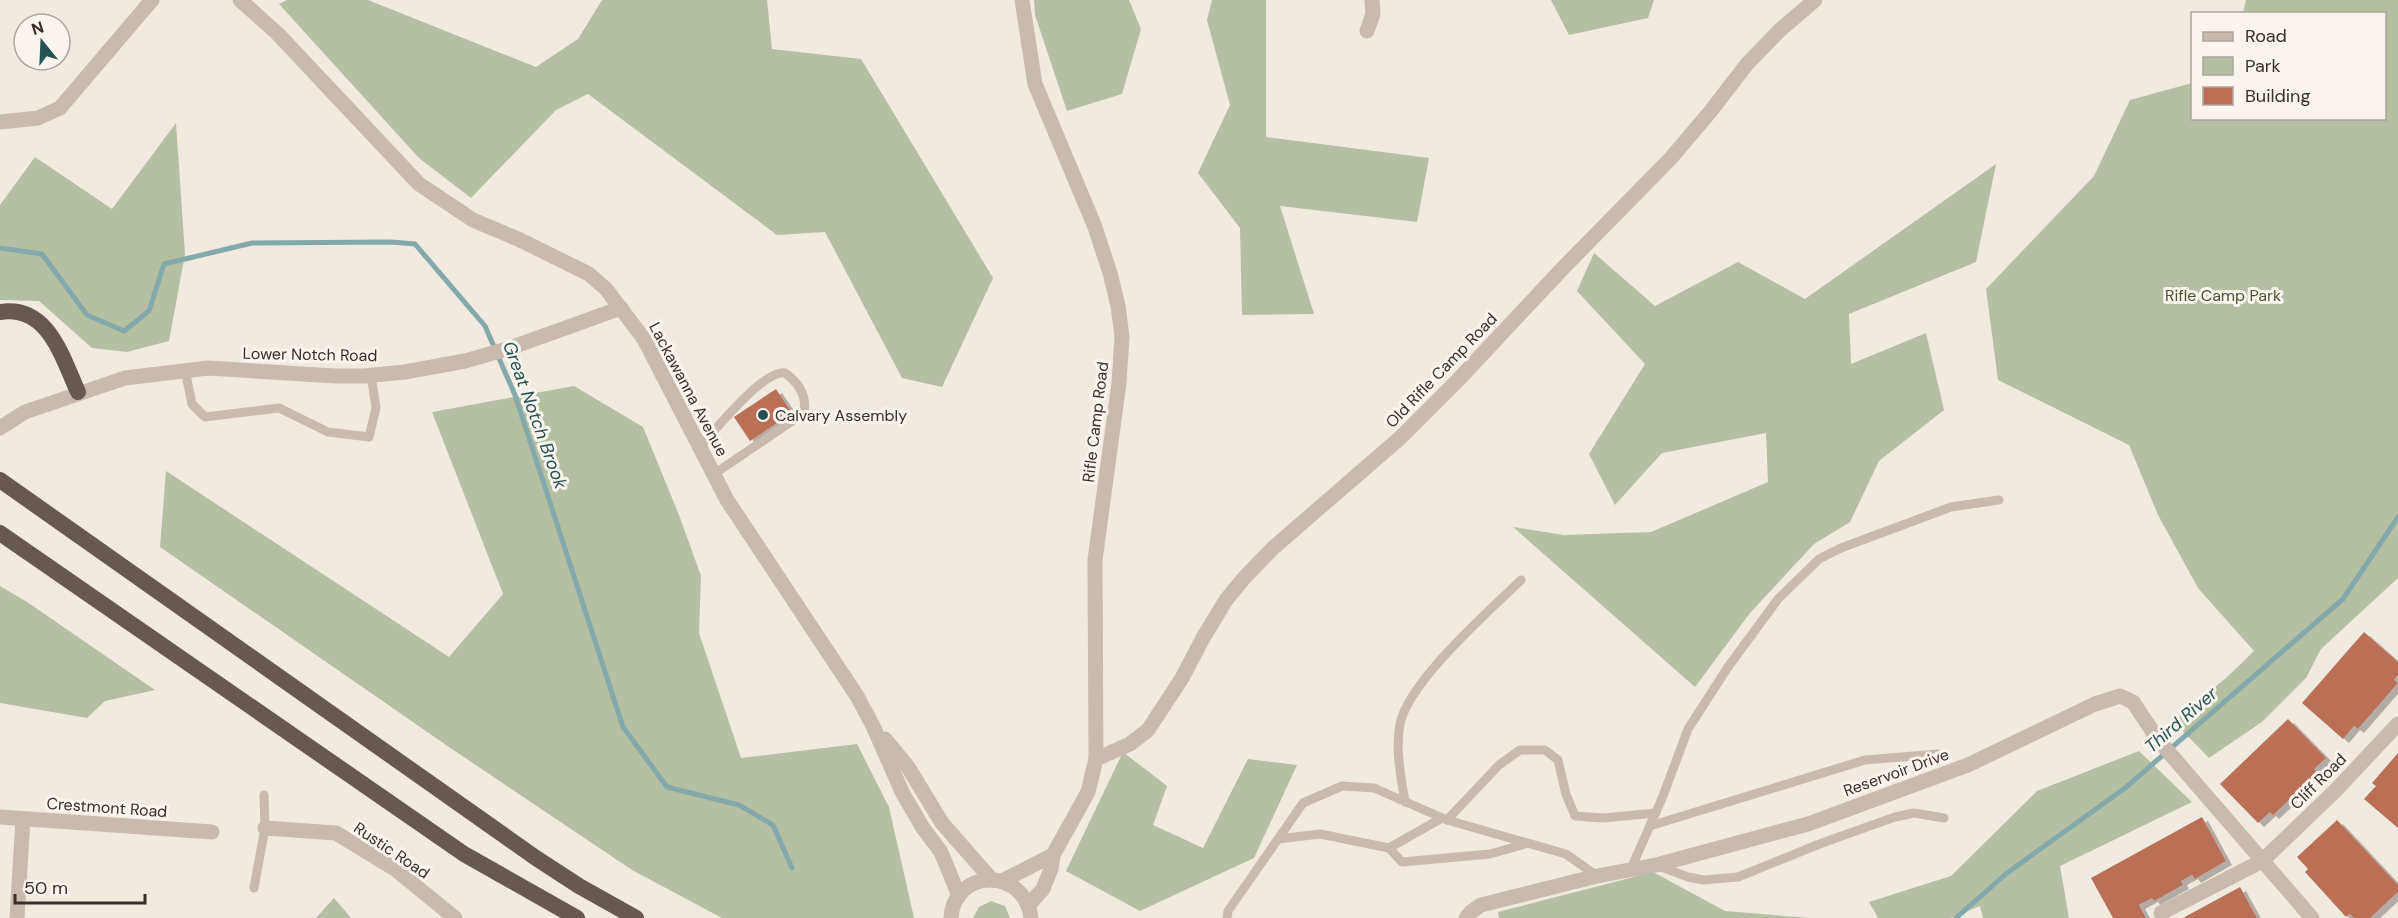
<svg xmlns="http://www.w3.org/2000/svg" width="2398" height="918" font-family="'DM Sans',sans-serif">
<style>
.green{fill:#b5bfa2}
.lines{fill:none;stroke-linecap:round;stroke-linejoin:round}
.stream{stroke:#83a9ab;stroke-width:5}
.building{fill:#b97057;filter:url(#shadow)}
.service{stroke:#c8baae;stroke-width:9}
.minor{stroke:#c8baae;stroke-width:15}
.tertiary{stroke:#c8baae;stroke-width:15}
.trunk{stroke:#675851;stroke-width:16}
.poi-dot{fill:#255155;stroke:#f9f4ed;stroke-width:2}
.labels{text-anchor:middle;stroke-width:6;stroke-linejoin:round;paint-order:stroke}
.park-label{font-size:16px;fill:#475332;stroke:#f9f4ed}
.street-label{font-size:16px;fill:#372f2c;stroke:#f9f4ed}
.poi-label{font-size:16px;fill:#372f2c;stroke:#f9f4ed;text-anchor:start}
.water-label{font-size:18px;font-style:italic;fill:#255155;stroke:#f9f4ed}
</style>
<defs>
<filter id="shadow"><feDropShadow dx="6" dy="4" stdDeviation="0" flood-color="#0004"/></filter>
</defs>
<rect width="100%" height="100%" fill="#f1eae1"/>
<g class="green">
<path d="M287,0H368L536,67L578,39L602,0H767L772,49L861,59L993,278L942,387L902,378L825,232L777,235L588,94L556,110L471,198L419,158L279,4Z"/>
<path d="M1034,0H1129L1141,29L1122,94L1067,111L1035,15Z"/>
<path d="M1212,0H1266V137L1429,158L1417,222L1280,206L1314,314L1242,315L1240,228L1198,173L1230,105L1207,20Z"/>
<path d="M1551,0H1654L1648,18L1569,35Z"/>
<path d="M2246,0H2398V578L2321,649L2306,678L2262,722L2209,758L2173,721L2226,678L2254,651L2198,588L2158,515L2129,445L1998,380L1986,289L2094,176L2130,100L2192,83V118H2384V14L2243,13Z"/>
<path d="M176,123L185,254L169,341L127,352L92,348L39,301L0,300V205L35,157L112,209Z"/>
<path d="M1996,164L1976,262L1849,314L1851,364L1926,333L1944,410L1879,461L1850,522L1814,544L1750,613L1695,687L1513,527L1564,535L1651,532L1768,482L1766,433L1662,453L1615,505L1589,454L1645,364L1577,291L1594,253L1655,306L1738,262L1805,299Z"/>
<path d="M574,386L643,427L679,515L701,576L699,633L741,758L857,744L889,807L914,918H722L632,870L449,747L160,547L166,471L449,657L503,594L432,412Z"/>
<path d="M0,586L27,602L155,690L105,701L87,718L0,703Z"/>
<path d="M2139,751L2192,802L2060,866L2069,918H1983L1980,906L1951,918H1878L1869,902L1951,876L2037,791Z"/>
<path d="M1123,752L1167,786L1153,825L1203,848L1248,759L1297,765L1254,858L1140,911L1066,871Z"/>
<path d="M1653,872L1725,911L1809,918H1499L1498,912Z"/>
<path d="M334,898L351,918H316Z"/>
<path d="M991,901L1005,906L1010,918H973L979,907Z"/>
</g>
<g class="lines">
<g class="stream">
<path d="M0,248L42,254L87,315L124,331L149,311L164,264L252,243L391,242L415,244L485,326L515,395L623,727L667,787L739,805L773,825L792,868"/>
<path d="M1956,918L2007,873L2125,788L2343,599L2398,517"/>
</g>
</g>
<g class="building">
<path d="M776,389L792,413L750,441L734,417Z"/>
<path d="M2364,632L2398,662V675L2394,680L2398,683L2358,729L2354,726L2343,739L2302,703Z"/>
<path d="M2288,719L2326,758L2314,769L2318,773L2273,815L2270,812L2258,823L2220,784Z"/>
<path d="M2398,753V828L2364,799L2376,786L2372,783Z"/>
<path d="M2202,817L2226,861L2195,879L2192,875L2181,881L2183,885L2154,901L2152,898L2139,905L2146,918H2113L2091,878Z"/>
<path d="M2337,820L2398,885V892L2370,918H2354L2350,914L2346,917L2305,872L2308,869L2297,857Z"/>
<path d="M2240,887L2257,918H2183Z"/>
</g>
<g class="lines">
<g class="service">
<path d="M185,370L192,404L205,417L279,408L328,432L369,437L376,408L371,375"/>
<path d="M700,447C714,431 764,369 785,373C799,383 807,396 804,413L714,474"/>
<path d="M1405,802C1401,777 1395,749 1400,724C1408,682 1490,610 1521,580"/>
<path d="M1447,820L1499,765L1520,750H1545L1558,760L1566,794L1575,816L1603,818L1656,813"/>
<path d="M1650,826L1865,760L1938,754"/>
<path d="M1278,839L1320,834L1389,848L1402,862L1490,854L1525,844"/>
<path d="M1389,848L1442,818"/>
<path d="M1656,865L1688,877L1703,880L1738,877L1822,843L1895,817L1914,813L1944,818"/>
<path d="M1630,871L1663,796L1688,729L1728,667L1778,599L1819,559L1841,548L1951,507L1999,500"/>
<path d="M254,888L265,828L264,795"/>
<path d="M1227,918L1228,911L1303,803L1342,786L1374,788L1447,820L1566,854L1597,876"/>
</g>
<g class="minor">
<path d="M1367,31L1373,14L1372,0"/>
<path d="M0,122L38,118L60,108L152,0"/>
<path d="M1096,759L1130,744L1148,730L1182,678L1203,638L1226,600L1244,578L1273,548L1400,438L1459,379L1563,268L1671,158L1710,112L1747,64L1780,30L1815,0"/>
<path d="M0,817L212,832"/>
<path d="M265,828L336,833L395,869L455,918"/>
<path d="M2161,913L2262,861L2335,791L2398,724"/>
<path d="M17,918L23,819"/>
<path d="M1466,918L1471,912L1481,905L1597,876L1656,865L1808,824L1968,765L2095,704L2120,696L2133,702L2159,741L2312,918"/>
</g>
<g class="tertiary">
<path d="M240,0L277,33L419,184L473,220L518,239L589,274L606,289L644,339L727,500L857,696L873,726L903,794L923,828L941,852L959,896"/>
<path d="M1022,0L1035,84L1095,227L1110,273L1118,306L1122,337L1119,383L1095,560L1096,759L1088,792L1053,855L1051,869L1043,889L1028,906"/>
<path d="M0,428L25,412L125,378L208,368L335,376H364L405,372L465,361L507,349L621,308"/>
<path d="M885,739L908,767L942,823L992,880"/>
<path d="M1002,881L1053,855"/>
<path d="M951,918C954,868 1025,867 1031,918"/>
</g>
<g class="trunk">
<path d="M0,312C48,304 62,357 78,392"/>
<path d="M0,480L536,858L579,886L636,918"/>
<path d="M0,533L464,854L577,918"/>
</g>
</g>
<circle class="poi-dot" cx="763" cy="415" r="6"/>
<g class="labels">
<g class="park-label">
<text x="2223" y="301">Rifle Camp Park</text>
</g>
<g class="street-label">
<text transform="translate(310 354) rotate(1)" y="6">Lower Notch Road</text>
<text transform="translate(1441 370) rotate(-46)" y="6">Old Rifle Camp Road</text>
<text transform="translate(689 389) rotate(62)" y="6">Lackawanna Avenue</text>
<text transform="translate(1095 422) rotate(-83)" y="6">Rifle Camp Road</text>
<text transform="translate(1896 772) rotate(-20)" y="6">Reservoir Drive</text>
<text transform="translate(2318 781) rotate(-45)" y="6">Cliff Road</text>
<text transform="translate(107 807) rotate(4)" y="6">Crestmont Road</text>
<text transform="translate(392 850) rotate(34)" y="6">Rustic Road</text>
</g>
<g class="poi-label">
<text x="775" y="421">Calvary Assembly</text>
</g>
<g class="water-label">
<text transform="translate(535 415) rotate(70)" y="6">Great Notch Brook</text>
<text transform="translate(2181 720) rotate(-41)" y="6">Third River</text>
</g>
</g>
<rect x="2191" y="12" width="195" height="108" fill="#f9f4ed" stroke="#aba5a0" stroke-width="1.5"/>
<rect x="2203" y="32" width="30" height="9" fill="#c8baae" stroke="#aba5a0" stroke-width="1.5"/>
<text x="2245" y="42" font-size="18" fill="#372f2c">Road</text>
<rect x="2203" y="57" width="30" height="18" fill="#b5bfa2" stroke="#aba5a0" stroke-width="1.5"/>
<text x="2245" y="72" font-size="18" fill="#372f2c">Park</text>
<rect x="2203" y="87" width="30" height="18" fill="#b97057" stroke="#aba5a0" stroke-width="1.5"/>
<text x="2245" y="102" font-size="18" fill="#372f2c">Building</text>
<g transform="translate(42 42) rotate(342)"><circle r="28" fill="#f9f4ed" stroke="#aba5a0" stroke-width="1.5"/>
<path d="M0-4.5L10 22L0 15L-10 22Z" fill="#255155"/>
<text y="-9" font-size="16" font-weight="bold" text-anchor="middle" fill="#372f2c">N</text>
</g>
<path d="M15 894v9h130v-9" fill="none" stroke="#372f2c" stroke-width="3"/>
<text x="24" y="894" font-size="18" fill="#372f2c" stroke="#f9f4ed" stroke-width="4.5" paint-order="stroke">50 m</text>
</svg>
